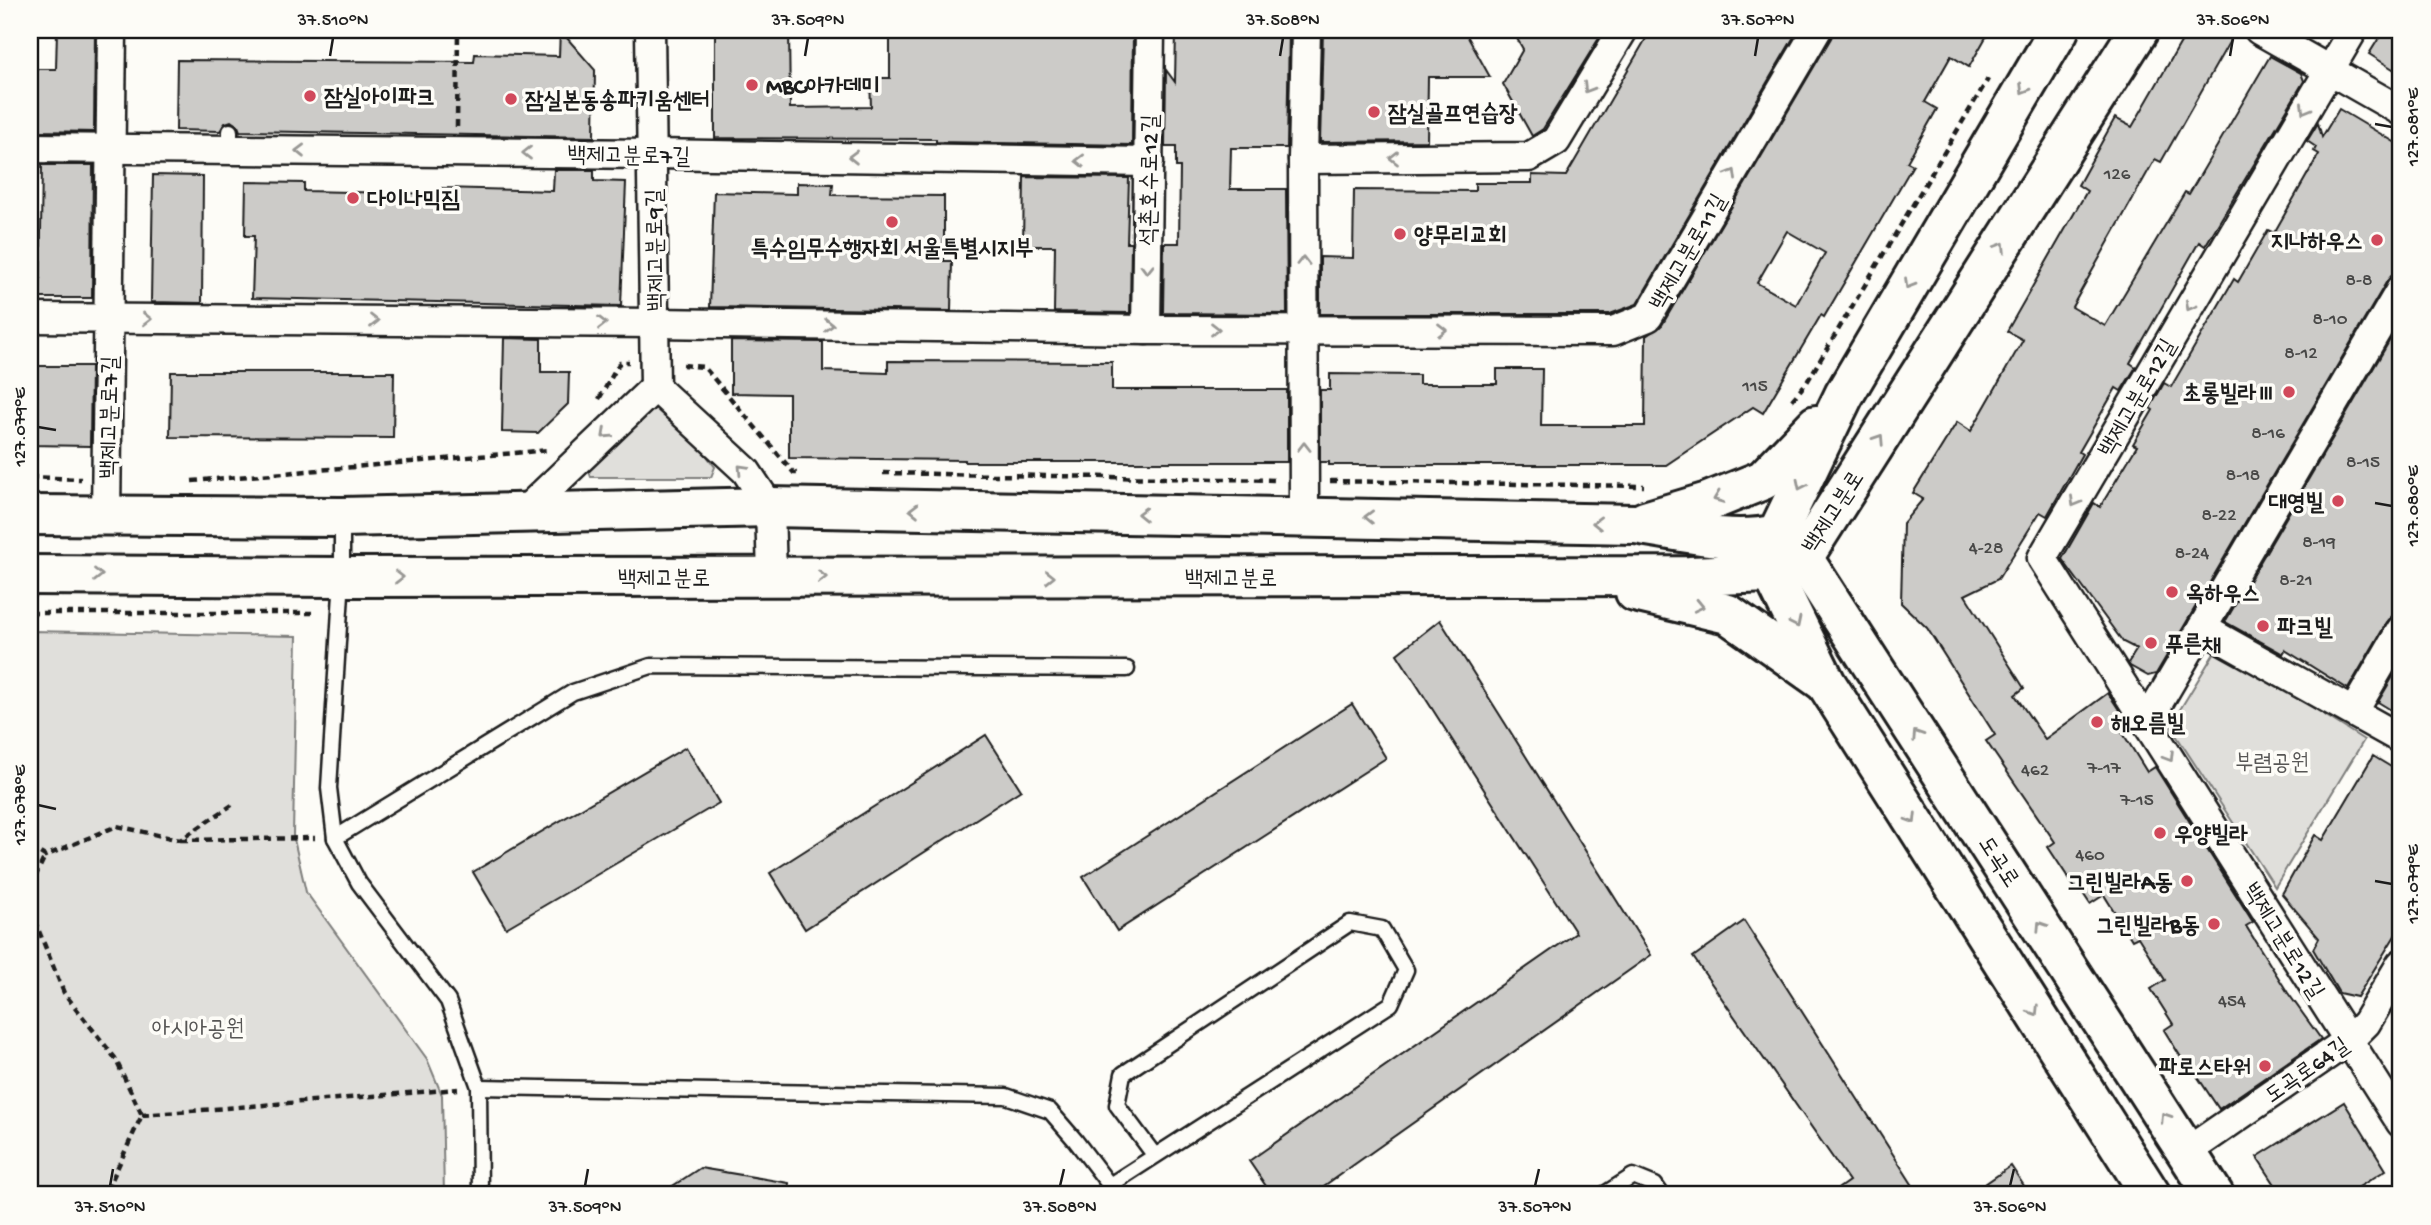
<svg xmlns="http://www.w3.org/2000/svg" width="2431" height="1225" font-family="'Gochi Hand','Poor Story',sans-serif">
<style>
.green{fill:#e0dfdb;stroke:#7e7e7c;stroke-width:2}
.building{fill:#cccbc8;stroke:#1c1c1c;stroke-width:2;fill-rule:evenodd}
.lines{fill:none;stroke-linecap:round;stroke-linejoin:round}
.lane-casing{stroke:#1c1c1c;stroke-width:19}
.street-casing{stroke:#1c1c1c;stroke-width:33}
.secondary-casing{stroke:#1c1c1c;stroke-width:44}
.path{stroke:#1c1c1c;stroke-width:4.5;stroke-dasharray:7 5;stroke-linecap:butt}
.lane{stroke:#fdfcf7;stroke-width:14}
.street{stroke:#fdfcf7;stroke-width:28}
.secondary{stroke:#fdfcf7;stroke-width:38}
.oneway{stroke:#989794}
.ticks{fill:none;stroke:#1c1c1c;stroke-width:2.5}
.poi-dot{fill:#d1495b;stroke:#fdfcf7;stroke-width:2.5}
.labels{text-anchor:middle;stroke-width:7;stroke-linejoin:round;paint-order:stroke}
.number-label{font-size:19px;fill:#484847}
.poi-label{font-size:23px;font-weight:bold;fill:#1c1c1c;stroke:#fdfcf7;text-anchor:start}
.street-label{font-size:23px;fill:#1c1c1c;stroke:#fdfcf7}
.park-label{font-size:23px;fill:#575655;stroke:#fdfcf7}
.neatline{fill:none;stroke:#1c1c1c;stroke-width:2.5}
.ticks-label{font-size:18px;text-anchor:middle;fill:#1c1c1c}
</style>
<rect width="100%" height="100%" fill="#fdfcf7"/>
<filter id="ink" filterUnits="userSpaceOnUse"><feTurbulence type="fractalNoise" baseFrequency=".0143" numOctaves="2"/><feDisplacementMap in="SourceGraphic" scale="14" xChannelSelector="R" yChannelSelector="G"/><feConvolveMatrix kernelMatrix="1 2 1 2 8 2 1 2 1" color-interpolation-filters="sRGB"/></filter>
<g filter="url(#ink)">
<g class="green">
<path d="M651,399H665L715,467L711,477H591L587,466Z"/>
<path d="M30,631L297,636L293,835L306,892L427,1059L442,1095L444,1195H30Z"/>
<path d="M2218,647L2364,740L2275,887L2170,726Z"/>
</g>
<g class="building">
<path d="M57,30H95L94,132L36,131L37,69H56Z"/>
<path d="M560,30L595,70L594,137L240,131L238,126L231,121L225,123L220,131L176,130L177,60L474,62L475,54L559,56Z"/>
<path d="M715,30H789L790,108L871,107L870,78H890V30H1133L1132,145L936,142V139L715,138Z"/>
<path d="M1176,30H1289L1287,148H1231L1230,189H1286L1287,314L1163,313L1164,243H1179L1180,167H1176V147H1165L1166,70L1175,82Z"/>
<path d="M1323,30H1464L1490,77H1428L1427,141L1320,142Z"/>
<path d="M1512,30H1604L1543,129L1532,136L1503,84L1523,49Z"/>
<path d="M1651,30H1798L1637,304L1610,314H1320V257L1353,258L1354,190L1475,191V183H1532V175L1566,176Z"/>
<path d="M1834,30H1990L1969,67L1951,56L1925,102L1937,109L1907,162L1913,165L1824,317L1821,315L1763,413L1753,407L1666,465H1329V462H1320V390H1330V374L1419,375V384H1497V369H1542L1541,426H1645L1646,336L1662,325L1831,38ZM1787,231L1825,253L1796,305L1757,283Z"/>
<path d="M2188,30H2215L2231,39L2161,162L2155,159L2072,307L2105,326L2185,192L2189,194L2270,56L2301,73L2304,81L2205,246L2199,242L2130,363L2136,367L2121,391L2116,388L2079,452L2082,454L2047,516L2040,512L1998,579L1965,595L2024,688L2015,695L2045,739L2108,693L2127,722L2119,727L2147,772L2155,767L2253,922L2246,926L2288,993L2321,1039L2219,1109L2195,1073L2192,1075L2164,1030L2173,1024L2151,989L2165,980L2138,937L2132,940L2104,895L2090,904L2082,892L2079,894L2048,847L2055,842L1986,741L1995,735L1927,628L1901,603L1903,523L1923,499L1913,493L1957,422L1971,431L2023,340L2007,331L2087,191L2078,185L2115,118L2132,127Z"/>
<path d="M2384,30H2401V74L2369,54Z"/>
<path d="M2339,109L2401,146V272L2393,274L2387,281L2156,674L2148,676L2130,666L2128,663L2137,649L2123,642L2062,559L2094,503L2100,507L2137,446L2133,444L2153,410L2150,408L2164,383L2171,387L2234,279L2238,282L2268,230L2274,233L2319,154L2314,151L2316,147L2307,141L2318,123L2322,137Z"/>
<path d="M42,165H93L92,298H40Z"/>
<path d="M554,170H594V181L626,182L621,306L252,298L254,236H245L246,182L304,183V191L442,194V188L553,191Z"/>
<path d="M153,175L203,176L202,303L151,302Z"/>
<path d="M1024,177L1129,178L1127,243H1131L1130,313L1054,312L1055,246H1023Z"/>
<path d="M797,183L833,184L832,195L944,196V261H952L951,311L710,307L714,192L797,194Z"/>
<path d="M2401,321V613L2393,615L2387,622L2348,689L2285,650L2283,654L2225,622Z"/>
<path d="M504,338L541,339V372H569L568,404L538,433L502,432Z"/>
<path d="M731,341L823,342V371L888,373V361L1112,362V390H1287V462H965V460L789,458V394L731,393Z"/>
<path d="M30,366H91L90,446L30,445Z"/>
<path d="M171,372H394L393,438L170,437Z"/>
<path d="M1440,620L1651,955L1311,1195H1272L1249,1161L1576,933L1397,654Z"/>
<path d="M2401,663V716L2378,702Z"/>
<path d="M1352,704L1386,758L1117,931L1083,877Z"/>
<path d="M986,735L1021,790L805,929L770,873Z"/>
<path d="M686,747L719,803L506,928L473,872Z"/>
<path d="M2373,756L2401,773V926L2357,997L2339,993L2313,949L2319,938L2282,894L2315,835L2323,840Z"/>
<path d="M1744,921L1919,1195H1829L1849,1181L1693,957Z"/>
<path d="M2344,1102L2386,1170L2346,1195H2282L2257,1157Z"/>
<path d="M2011,1166L2030,1195H1969Z"/>
<path d="M700,1168L789,1183L788,1195H659Z"/>
</g>
<g class="lines">
<defs>
<g id="lane">
<path d="M230,150V131"/>
<path d="M342,518V577L329,788L335,838L359,883L448,1001L479,1087L480,1195"/>
<path d="M335,838L573,692L651,666L1127,669"/>
<path d="M479,1087L1006,1096L1050,1111L1075,1140L1117,1195"/>
<path d="M1110,1185L1391,1004L1406,970L1382,929L1350,923L1123,1074L1117,1105L1155,1156"/>
<path d="M1603,1195L1633,1176L1655,1185L1662,1195"/>
</g>
<g id="street">
<path d="M650,30L655,387L746,471L770,507L772,577"/>
<path d="M2259,30L2401,111"/>
<path d="M2353,30L2042,558L2401,1123"/>
<path d="M30,148L653,154L1149,162"/>
<path d="M1303,159L1529,157L1556,141L1623,30"/>
<path d="M30,318L655,323L1146,330L1613,331L1648,317L1817,30"/>
<path d="M1146,330L1150,30"/>
<path d="M523,513L655,387"/>
<path d="M106,515L112,30"/>
<path d="M1304,516L1303,159L1306,30"/>
<path d="M2202,628L2401,739"/>
<path d="M2354,711L2401,630"/>
<path d="M2147,722L2401,289"/>
<path d="M2188,1151L2349,1040L2366,1023L2401,964"/>
</g>
<g id="secondary">
<path d="M30,515L342,517L770,507L1635,524C1681,531 1731,545 1777,534L1844,395L2059,30"/>
<path d="M1645,521L1708,502L1763,480L1816,425"/>
<path d="M1783,540L1803,558L2214,1195"/>
<path d="M1765,550L1772,573L1826,683L2151,1195"/>
<path d="M30,575L342,577L1689,576L1772,573L1803,558L2139,30"/>
<path d="M1635,592L1728,614L1823,681"/>
</g>
</defs>
<use href="#lane" class="lane-casing"/>
<use href="#street" class="street-casing"/>
<use href="#secondary" class="secondary-casing"/>
<g class="path">
<path d="M457,127L458,30"/>
<path d="M683,365L704,367L794,473H797"/>
<path d="M599,399L620,362H629"/>
<path d="M1792,400L1807,382L1988,79"/>
<path d="M883,473L1276,480"/>
<path d="M30,477L81,479"/>
<path d="M192,481L549,450"/>
<path d="M1330,481L1644,486"/>
<path d="M30,613H312"/>
<path d="M181,840L315,838"/>
<path d="M30,847L45,856L117,826L180,840L232,805"/>
<path d="M30,888L45,856"/>
<path d="M30,909L64,993L115,1058L142,1115L109,1186L99,1195"/>
<path d="M142,1115L458,1089"/>
</g>
<use href="#lane" class="lane"/>
<use href="#street" class="street"/>
<use href="#secondary" class="secondary"/>
</g>
<defs><path id="oneway-chevron" d="M-2-3.5L2.5 0L-2 3.5" fill="none" stroke-width="1.6" stroke-linecap="round" stroke-linejoin="round" transform="scale(1.75)"/></defs>
<g class="oneway">
<use href="#oneway-chevron" transform="translate(1588 88) rotate(121)"/>
<use href="#oneway-chevron" transform="translate(2024 89) rotate(121)"/>
<use href="#oneway-chevron" transform="translate(2305 109) rotate(120)"/>
<use href="#oneway-chevron" transform="translate(300 151) rotate(-179)"/>
<use href="#oneway-chevron" transform="translate(527 153) rotate(-180)"/>
<use href="#oneway-chevron" transform="translate(853 157) rotate(-179)"/>
<use href="#oneway-chevron" transform="translate(1394 158) rotate(180)"/>
<use href="#oneway-chevron" transform="translate(1080 161) rotate(-179)"/>
<use href="#oneway-chevron" transform="translate(1732 174) rotate(-60)"/>
<use href="#oneway-chevron" transform="translate(2001 247) rotate(-58)"/>
<use href="#oneway-chevron" transform="translate(1303 261) rotate(-90)"/>
<use href="#oneway-chevron" transform="translate(1147 269) rotate(91)"/>
<use href="#oneway-chevron" transform="translate(1909 284) rotate(121)"/>
<use href="#oneway-chevron" transform="translate(2190 306) rotate(120)"/>
<use href="#oneway-chevron" transform="translate(147 319)"/>
<use href="#oneway-chevron" transform="translate(374 321)"/>
<use href="#oneway-chevron" transform="translate(602 323)"/>
<use href="#oneway-chevron" transform="translate(829 325) rotate(1)"/>
<use href="#oneway-chevron" transform="translate(1215 329)"/>
<use href="#oneway-chevron" transform="translate(1442 330)"/>
<use href="#oneway-chevron" transform="translate(606 434) rotate(137)"/>
<use href="#oneway-chevron" transform="translate(1879 439) rotate(-57)"/>
<use href="#oneway-chevron" transform="translate(1304 447) rotate(-90)"/>
<use href="#oneway-chevron" transform="translate(742 469) rotate(-133)"/>
<use href="#oneway-chevron" transform="translate(1801 485) rotate(116)"/>
<use href="#oneway-chevron" transform="translate(1718 498) rotate(159)"/>
<use href="#oneway-chevron" transform="translate(2075 502) rotate(120)"/>
<use href="#oneway-chevron" transform="translate(914 510) rotate(-179)"/>
<use href="#oneway-chevron" transform="translate(1142 514) rotate(-179)"/>
<use href="#oneway-chevron" transform="translate(1369 517) rotate(-179)"/>
<use href="#oneway-chevron" transform="translate(1597 523) rotate(-179)"/>
<use href="#oneway-chevron" transform="translate(98 575)"/>
<use href="#oneway-chevron" transform="translate(399 577)"/>
<use href="#oneway-chevron" transform="translate(822 577)"/>
<use href="#oneway-chevron" transform="translate(1050 577)"/>
<use href="#oneway-chevron" transform="translate(1699 606) rotate(13)"/>
<use href="#oneway-chevron" transform="translate(1796 623) rotate(64)"/>
<use href="#oneway-chevron" transform="translate(1917 735) rotate(-123)"/>
<use href="#oneway-chevron" transform="translate(2169 757) rotate(58)"/>
<use href="#oneway-chevron" transform="translate(1912 819) rotate(58)"/>
<use href="#oneway-chevron" transform="translate(2041 926) rotate(-123)"/>
<use href="#oneway-chevron" transform="translate(2034 1011) rotate(58)"/>
<use href="#oneway-chevron" transform="translate(2165 1117) rotate(-123)"/>
</g>
</g>
<path class="ticks" d="M330,56L333,38M805,56L808,38M1280,56L1283,38M1755,56L1758,38M2230,56L2233,38M2375,124L2392,127M38,427L56,430M2375,503L2392,506M38,805L56,809M2375,881L2392,884M110,1186L113,1169M585,1186L588,1169M1060,1186L1064,1169M1535,1186L1539,1169M2010,1186L2014,1169"/>
<g class="poi-dot">
<circle cx="752" cy="85" r="7"/>
<circle cx="310" cy="96" r="7"/>
<circle cx="511" cy="99" r="7"/>
<circle cx="1374" cy="112" r="7"/>
<circle cx="353" cy="198" r="7"/>
<circle cx="892" cy="222" r="7"/>
<circle cx="1400" cy="234" r="7"/>
<circle cx="2377" cy="240" r="7"/>
<circle cx="2289" cy="392" r="7"/>
<circle cx="2338" cy="501" r="7"/>
<circle cx="2172" cy="592" r="7"/>
<circle cx="2263" cy="626" r="7"/>
<circle cx="2151" cy="643" r="7"/>
<circle cx="2097" cy="722" r="7"/>
<circle cx="2160" cy="833" r="7"/>
<circle cx="2187" cy="881" r="7"/>
<circle cx="2214" cy="924" r="7"/>
<circle cx="2265" cy="1066" r="7"/>
</g>
<g class="labels">
<g class="number-label">
<text x="2117" y="179">126</text>
<text x="2359" y="285">8-8</text>
<text x="2330" y="324">8-10</text>
<text x="2301" y="358">8-12</text>
<text x="1755" y="391">115</text>
<text x="2268" y="438">8-16</text>
<text x="2363" y="467">8-15</text>
<text x="2243" y="480">8-18</text>
<text x="2219" y="520">8-22</text>
<text x="2319" y="547">8-19</text>
<text x="1986" y="553">4-28</text>
<text x="2192" y="558">8-24</text>
<text x="2296" y="585">8-21</text>
<text x="2104" y="773">7-17</text>
<text x="2035" y="775">462</text>
<text x="2137" y="805">7-15</text>
<text x="2090" y="860">460</text>
<text x="2232" y="1006">454</text>
</g>
<g class="poi-label">
<text x="766" y="93">MBC아카데미</text>
<text x="324" y="104">잠실아이파크</text>
<text x="525" y="107">잠실본동송파키움센터</text>
<text x="1388" y="120">잠실골프연습장</text>
<text x="367" y="206">다이나믹짐</text>
<text x="1414" y="242">양무리교회</text>
<text x="2363" y="248" text-anchor="end">지나하우스</text>
<text x="892" y="255" text-anchor="middle">특수임무수행자회 서울특별시지부</text>
<text x="2275" y="400" text-anchor="end">초롱빌라Ⅲ</text>
<text x="2324" y="509" text-anchor="end">대영빌</text>
<text x="2186" y="600">옥하우스</text>
<text x="2277" y="634">파크빌</text>
<text x="2165" y="651">푸른채</text>
<text x="2111" y="730">해오름빌</text>
<text x="2174" y="841">우양빌라</text>
<text x="2173" y="889" text-anchor="end">그린빌라A동</text>
<text x="2200" y="932" text-anchor="end">그린빌라B동</text>
<text x="2251" y="1074" text-anchor="end">파로스타워</text>
</g>
<g class="street-label">
<text transform="translate(629 154) rotate(1)" y="8">백제고분로7길</text>
<text transform="translate(1148 180) rotate(-89)" y="8">석촌호수로12길</text>
<text transform="translate(654 250) rotate(-91)" y="8">백제고분로9길</text>
<text transform="translate(1687 251) rotate(-60)" y="8">백제고분로11길</text>
<text transform="translate(2136 397) rotate(-60)" y="8">백제고분로12길</text>
<text transform="translate(108 417) rotate(-89)" y="8">백제고분로7길</text>
<text transform="translate(1832 511) rotate(-57)" y="8">백제고분로</text>
<text x="664" y="585">백제고분로</text>
<text x="1231" y="585">백제고분로</text>
<text transform="translate(2000 861) rotate(57)" y="8">도곡로</text>
<text transform="translate(2285 940) rotate(58)" y="8">백제고분로12길</text>
<text transform="translate(2306 1069) rotate(-35)" y="8">도곡로64길</text>
</g>
<g class="park-label">
<text x="2272" y="769">부렴공원</text>
<text x="198" y="1035">아시아공원</text>
</g>
</g>
<rect width="2431" height="1225" fill="none" stroke="#fdfcf7" stroke-width="77"/>
<rect x="38" y="38" width="2354" height="1148" class="neatline"/>
<g class="ticks-label">
<text x="333" y="25">37.510°N</text>
<text x="808" y="25">37.509°N</text>
<text x="1283" y="25">37.508°N</text>
<text x="1758" y="25">37.507°N</text>
<text x="2233" y="25">37.506°N</text>
<text transform="translate(2412 127) rotate(-90)" y="6">127.081°E</text>
<text transform="translate(19 427) rotate(-90)" y="6">127.079°E</text>
<text transform="translate(2412 506) rotate(-90)" y="6">127.080°E</text>
<text transform="translate(19 805) rotate(-90)" y="6">127.078°E</text>
<text transform="translate(2412 884) rotate(-90)" y="6">127.079°E</text>
<text x="110" y="1212">37.510°N</text>
<text x="585" y="1212">37.509°N</text>
<text x="1060" y="1212">37.508°N</text>
<text x="1535" y="1212">37.507°N</text>
<text x="2010" y="1212">37.506°N</text>
</g>
</svg>
